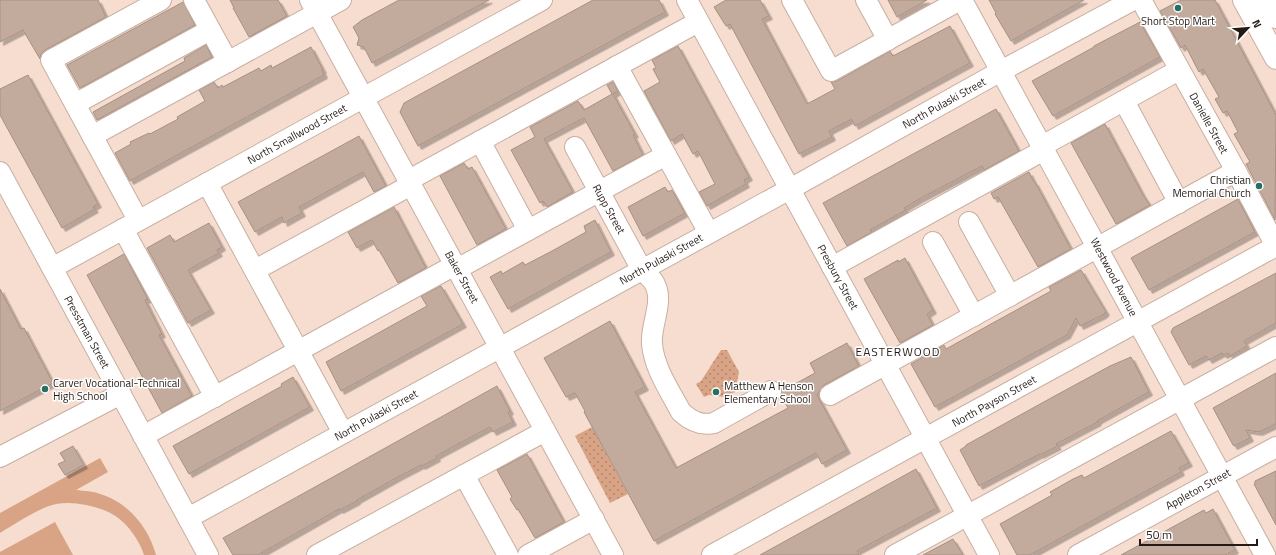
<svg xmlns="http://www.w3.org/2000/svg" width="1276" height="555" font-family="'Titillium Web',sans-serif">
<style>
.green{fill:url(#green-dots)}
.pitch{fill:#d8a485}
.building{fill:#c2aa9c;stroke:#a79083;filter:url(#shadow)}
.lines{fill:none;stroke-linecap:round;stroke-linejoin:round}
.minor-casing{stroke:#c7afa1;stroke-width:22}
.major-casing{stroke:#c7afa1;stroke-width:24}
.minor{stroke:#fff;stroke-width:20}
.major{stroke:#fff;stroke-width:22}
.poi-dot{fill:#296e62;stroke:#fff;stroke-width:1.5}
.labels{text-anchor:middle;stroke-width:3;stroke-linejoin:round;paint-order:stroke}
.poi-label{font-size:11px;fill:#231a15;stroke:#fff;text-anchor:start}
.street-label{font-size:11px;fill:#231a15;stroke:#fff}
.neighbourhood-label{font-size:12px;letter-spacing:1px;fill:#231a15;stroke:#fff}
</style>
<defs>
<pattern id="green-dots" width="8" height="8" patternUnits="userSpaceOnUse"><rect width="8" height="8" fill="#d8a485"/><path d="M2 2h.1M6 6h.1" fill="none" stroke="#af856c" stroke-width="1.8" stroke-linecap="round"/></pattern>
<filter id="shadow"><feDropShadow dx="3.5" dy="3.5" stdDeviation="0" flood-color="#0004"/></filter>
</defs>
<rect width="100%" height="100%" fill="#f7ddcf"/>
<g class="green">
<path d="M721,350H727L739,372L735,392L724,397L709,395L704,397L696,384L701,381Z"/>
<path d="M592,427L628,494L610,503L575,436Z"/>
</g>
<g class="pitch">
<path d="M100,458L108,472L76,490C84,491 93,491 100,494C128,502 149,528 156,555H144C140,541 126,521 112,514C96,505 66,499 49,506C33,512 15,524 0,533V513Z"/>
<path d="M55,522L73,555H0V552Z"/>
</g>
<g class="building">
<path d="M0,0H98L106,17L45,50L41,54L40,59L23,30L0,42Z"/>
<path d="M230,0H278L287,16L249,37L233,8H234Z"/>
<path d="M399,0H489L372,63L364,47L357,45L359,38L353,27L362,20Z"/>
<path d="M593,0H659L665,12L418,146L400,112L404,103Z"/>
<path d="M726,0H760L769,16L762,19L807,104L835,89L831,82L837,81L890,51L893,56L950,26L970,63L855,126L852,120H850L829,131L832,137L799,154L730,24L726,26L714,7Z"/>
<path d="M888,0H927L897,17Z"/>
<path d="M989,0H1084L1011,41L995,14L996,13Z"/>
<path d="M1181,0H1215L1276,115L1275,220L1246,164L1250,162L1234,134L1238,132L1227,111L1223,113L1215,99L1219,97L1203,69L1199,72L1185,45L1181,48L1160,11Z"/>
<path d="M183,2L195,25L80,88L67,65Z"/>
<path d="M1140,22L1160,57L1053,116L1032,81L1094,47V46Z"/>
<path d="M206,45L212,57L97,120L93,112L185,61L184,58Z"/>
<path d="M678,46L749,177L744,180L746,184L707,206L699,192L715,184L698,151L693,154L682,134L671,141L644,91L660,82L653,69L656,68L652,60Z"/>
<path d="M311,47L323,70H322L324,75L130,181L115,153L131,144L130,142L149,133L150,134L178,119L177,117L205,101L199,90L214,82L218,88L222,85L223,87L259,68L261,71L271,65L272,68Z"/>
<path d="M28,75L98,204L93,207L95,209L62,228L0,115V89Z"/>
<path d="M613,82L618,91L613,94L635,134L633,135L643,155L613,171L584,118L544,139L573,192L547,207L543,201L540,203L511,150L535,137L530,127L578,101L584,110L612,94L607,85Z"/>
<path d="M996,109L1019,151L984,170L982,166L921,198L904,208L906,210L870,230L872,232L847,246L823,203Z"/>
<path d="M1105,124L1143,195L1150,205L1116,224L1071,143Z"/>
<path d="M359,136L386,186L374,192L363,172L299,207L302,213L284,223L282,217L255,232L238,202Z"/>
<path d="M464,163L468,169L472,167L506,229L477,245L440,176Z"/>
<path d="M1029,172L1034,182H1035L1071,249L1038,267L998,197L994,199L991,193Z"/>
<path d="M665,187L668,192L672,190L685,213L643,236L628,207Z"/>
<path d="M1238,199L1255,232L1149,290L1131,258Z"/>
<path d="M394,207L426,268L398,283L379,250L378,251L372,240L357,248L348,232Z"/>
<path d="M595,220L611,252L508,309L490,277L501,271L502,274L523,262L525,265L552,251L586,232L584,226Z"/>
<path d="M209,223L222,247L217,250L219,253L188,270L211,310L188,323L147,248L170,235L174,242Z"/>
<path d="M124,254L148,299L145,300L162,334L159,335L192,396L162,413L87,275Z"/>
<path d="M905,258L933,310L927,314L933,325L900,343L864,279L898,260V262Z"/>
<path d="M1081,270L1106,312L1103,315L1080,326L1076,318L1067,335L935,407L911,364L944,345L946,349L991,324L1051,291L1049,287Z"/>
<path d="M1276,273V323L1244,341L1247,346L1230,356L1228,353L1224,355L1222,353L1209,360L1206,356L1189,365L1171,332L1173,328Z"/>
<path d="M441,286L463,324L341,391L326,362L427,306L421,296Z"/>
<path d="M0,289L21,329L24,328L53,383L0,411Z"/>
<path d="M610,321L645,387L635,392L676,468L788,408L781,395L782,391L815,373L810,363L847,343L859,366L824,385L817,395L847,450L822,464L816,453L654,541L584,412L585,411L575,393L566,397L544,358Z"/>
<path d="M1131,357L1149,392L1097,421L1098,422L1056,444L1058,446L1040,455V454L979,486L960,450L966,446V445L1051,398L1110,366Z"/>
<path d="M1276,373V424L1259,432L1246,430L1250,438L1234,446L1233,445L1213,408Z"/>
<path d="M293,377L310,407L189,474L173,446L282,386L281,384Z"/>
<path d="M497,386L510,411L508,412L513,422L493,432L490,427L436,456L437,458L422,466L421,465L398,477L357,500V501L340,510L339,509L258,555H233L223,538Z"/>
<path d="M1171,431L1189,463L1179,468L1181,472L1030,555H1017L1000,524L1052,495L1050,492L1073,479L1082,475L1084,478Z"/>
<path d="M73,446L84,465L65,475L58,464L65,461L60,453Z"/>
<path d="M527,454L564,522L535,538L518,509L517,510L510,499L512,497L497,470Z"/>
<path d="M916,469L937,508L857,551L859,555H760Z"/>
<path d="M1276,471V525L1254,484H1255V481Z"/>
<path d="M1213,509L1235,550L1225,555H1121L1204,510L1206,513Z"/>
<path d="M953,539L963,555H923Z"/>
</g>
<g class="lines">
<defs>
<g id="minor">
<path d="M194,0L228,62"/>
<path d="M310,0L613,555"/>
<path d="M687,0L989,555"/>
<path d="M792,0L831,71L960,0"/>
<path d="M866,0L888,40"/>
<path d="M962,0L1265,555"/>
<path d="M1141,0L1236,171L1276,246"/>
<path d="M617,66L709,233"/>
<path d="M1124,101L1179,203"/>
<path d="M75,104L210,30"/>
<path d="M92,136L341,0"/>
<path d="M480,141L528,230"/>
<path d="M1042,146L1179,70"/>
<path d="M575,147L642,270C645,273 650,277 653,281C666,300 650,324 652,344C654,368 670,391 681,412C691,421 701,426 714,423L771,391"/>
<path d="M0,172L208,555"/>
<path d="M409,180L698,22"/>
<path d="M207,183L343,433"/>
<path d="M138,220L51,60L161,0"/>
<path d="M969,222L1010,296"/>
<path d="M123,229L215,397"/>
<path d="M933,242L974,316"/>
<path d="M832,267L1044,150"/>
<path d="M52,268L542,0"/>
<path d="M457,269L666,155"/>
<path d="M255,270L411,185"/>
<path d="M830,395L1236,171"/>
<path d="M143,436L455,265"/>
<path d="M0,457L121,394"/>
<path d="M464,475L508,555"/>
<path d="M188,518L790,189L1001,71L1133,0"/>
<path d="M317,555L545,431"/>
<path d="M528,555L594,519"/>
<path d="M712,555L1276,246"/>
<path d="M895,555L1276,347"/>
<path d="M1078,555L1276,447"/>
</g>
<g id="major">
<path d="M1244,0L1276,58"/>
<path d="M1266,0L1276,17"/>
</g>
</defs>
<use href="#minor" class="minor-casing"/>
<use href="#major" class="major-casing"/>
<use href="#minor" class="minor"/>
<use href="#major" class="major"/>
</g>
<g class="poi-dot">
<circle cx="1178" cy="8" r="4"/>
<circle cx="1259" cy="186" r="4"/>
<circle cx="45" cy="389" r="4"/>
<circle cx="716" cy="392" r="4"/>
</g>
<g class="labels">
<g class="poi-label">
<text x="1178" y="25" text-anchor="middle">Short Stop Mart</text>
<text x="1251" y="184" text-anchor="end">Christian<tspan x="1251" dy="13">Memorial Church</tspan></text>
<text x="53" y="387">Carver Vocational-Technical<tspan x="53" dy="13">High School</tspan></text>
<text x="724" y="390">Matthew A Henson<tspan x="724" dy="13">Elementary School</tspan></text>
</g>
<g class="street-label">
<text transform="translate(944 103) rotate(-29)" y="4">North Pulaski Street</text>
<text transform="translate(1209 123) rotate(61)" y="4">Danielle Street</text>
<text transform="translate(297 134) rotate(-29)" y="4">North Smallwood Street</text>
<text transform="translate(609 209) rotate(61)" y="4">Rupp Street</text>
<text transform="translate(661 259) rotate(-29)" y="4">North Pulaski Street</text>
<text transform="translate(462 277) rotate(61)" y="4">Baker Street</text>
<text transform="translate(838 277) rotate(61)" y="4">Presbury Street</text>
<text transform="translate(1114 277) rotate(62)" y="4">Westwood Avenue</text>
<text transform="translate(87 332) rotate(61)" y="4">Presstman Street</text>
<text transform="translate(994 401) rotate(-29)" y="4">North Payson Street</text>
<text transform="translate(376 415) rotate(-29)" y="4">North Pulaski Street</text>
<text transform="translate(1198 489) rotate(-29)" y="4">Appleton Street</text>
</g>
<g class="neighbourhood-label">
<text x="898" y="356">EASTERWOOD</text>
</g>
</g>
<g transform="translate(1248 28) rotate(64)" stroke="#ffffff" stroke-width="3" paint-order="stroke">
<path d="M0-3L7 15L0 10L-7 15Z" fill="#231a15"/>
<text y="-6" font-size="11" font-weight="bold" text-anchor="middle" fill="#231a15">N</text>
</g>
<path d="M1140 539v6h117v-6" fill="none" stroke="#231a15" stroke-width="2"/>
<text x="1146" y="539" font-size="12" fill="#231a15" stroke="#ffffff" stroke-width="3" paint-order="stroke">50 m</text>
</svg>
